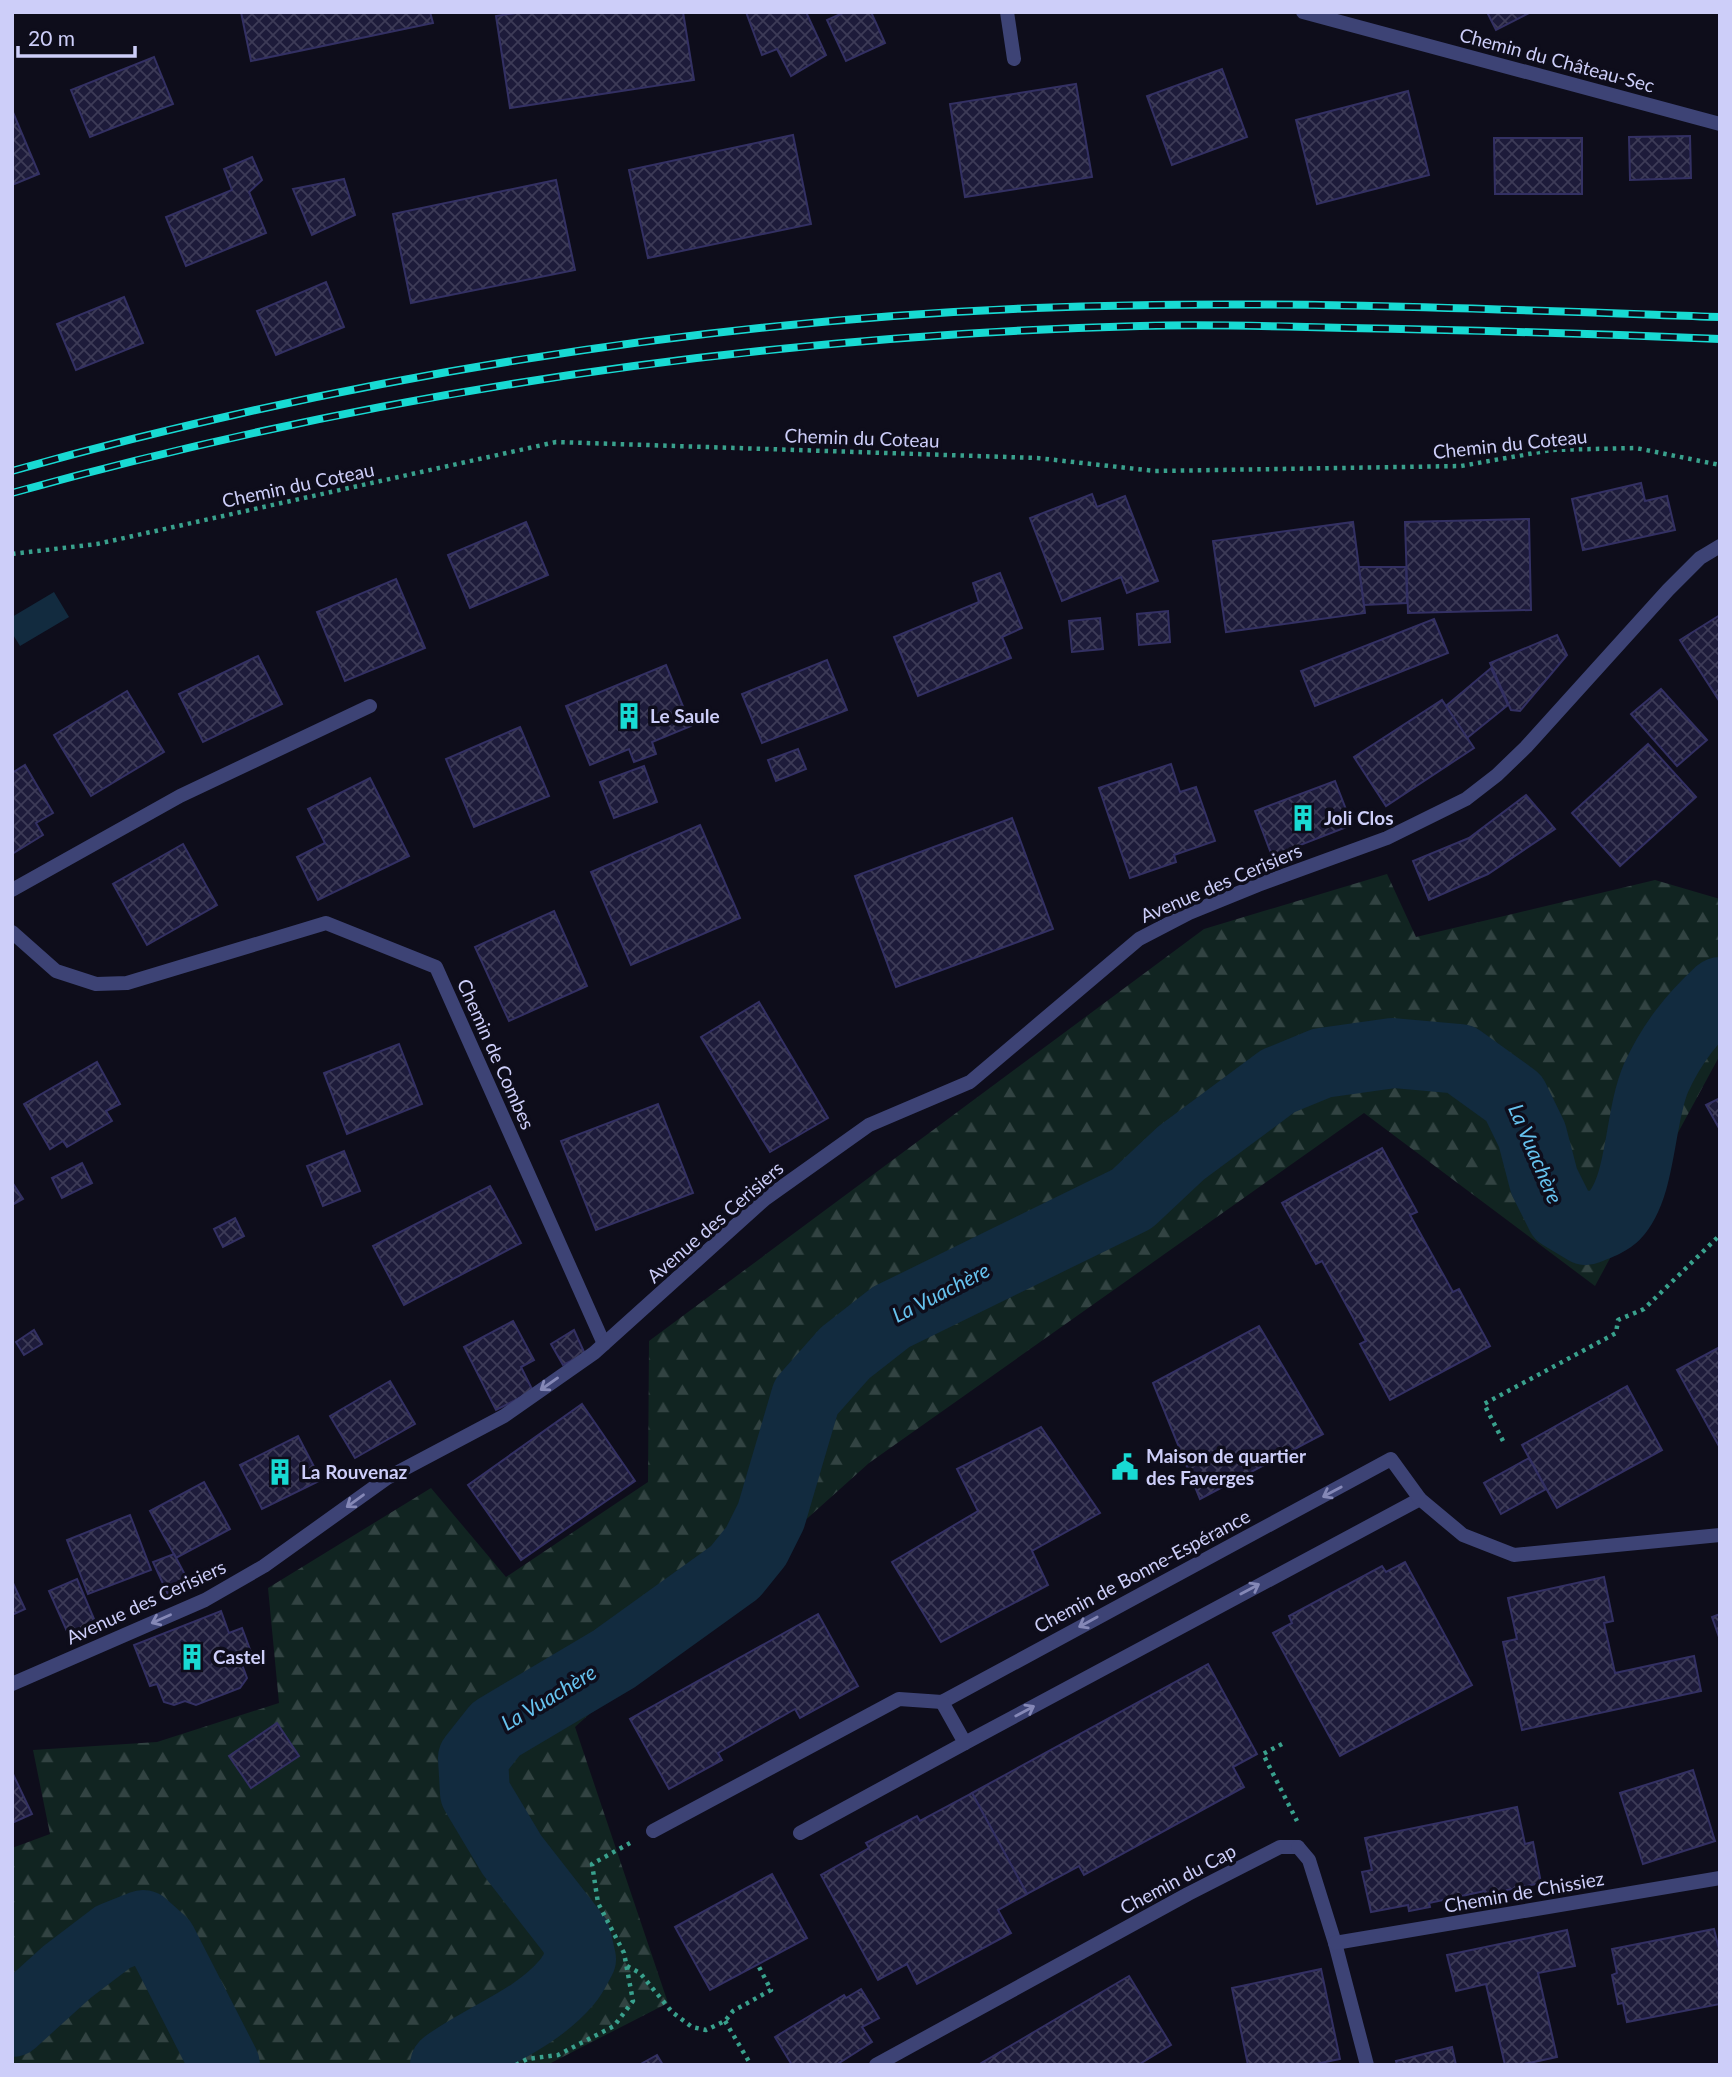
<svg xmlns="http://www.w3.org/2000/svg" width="1732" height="2077" font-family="Lato,sans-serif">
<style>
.forest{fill:url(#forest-firs)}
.water{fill:#122b3f}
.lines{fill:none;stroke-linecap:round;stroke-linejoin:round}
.river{stroke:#122b3f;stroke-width:70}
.building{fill:url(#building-cross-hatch);stroke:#333063;stroke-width:2}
.path{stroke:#39a18d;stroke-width:4.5;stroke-dasharray:3.5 5;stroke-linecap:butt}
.service{stroke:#3d4375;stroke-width:14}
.minor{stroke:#3d4375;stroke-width:14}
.rail-casing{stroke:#18dad3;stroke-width:8}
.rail{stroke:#0e0d1b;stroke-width:5;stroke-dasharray:16;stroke-linecap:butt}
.oneway{stroke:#8588b7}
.labels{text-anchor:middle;stroke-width:7;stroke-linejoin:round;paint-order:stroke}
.street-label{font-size:19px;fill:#cdcef9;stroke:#0e0d1b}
.poi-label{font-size:19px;font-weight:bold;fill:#cdcef9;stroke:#0e0d1b;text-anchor:start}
.water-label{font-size:21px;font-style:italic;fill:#66c2ee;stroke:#0e0d1b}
</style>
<defs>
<pattern id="forest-firs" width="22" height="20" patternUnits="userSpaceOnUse" patternTransform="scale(1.75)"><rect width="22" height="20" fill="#112421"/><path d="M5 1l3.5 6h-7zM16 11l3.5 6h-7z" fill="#324342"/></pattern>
<pattern id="building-cross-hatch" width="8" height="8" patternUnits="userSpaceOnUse" patternTransform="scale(1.75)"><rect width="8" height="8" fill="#1d1b3a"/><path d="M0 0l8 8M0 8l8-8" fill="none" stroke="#3d3b57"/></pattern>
</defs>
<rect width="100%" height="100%" fill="#0e0d1b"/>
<path class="forest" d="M1387,874L1416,937L1655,880L1720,899V1055L1595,1286L1364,1113L869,1463L575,1727L668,2003L547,2065H12V1848L50,1834L33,1750L157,1742L279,1703L268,1588L431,1488L506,1577L648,1482L649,1341L1204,929Z"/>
<path class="water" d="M54,592L69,617L20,646L12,633V617Z"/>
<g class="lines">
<g class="river">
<path d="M12,2022L67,1972L113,1937L143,1925L162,1942L225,2065"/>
<path d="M445,2065C485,2036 535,2020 567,1982C573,1975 577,1966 581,1959L576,1937L512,1855L475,1793L473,1758L496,1729L614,1659L735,1572L756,1546L771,1516L806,1397L845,1353L891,1317L1132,1199L1181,1153L1278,1081L1322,1063L1393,1053L1460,1059L1514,1098L1532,1135L1544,1181L1561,1215L1586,1230C1595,1226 1608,1222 1615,1215C1642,1186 1639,1117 1656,1078C1672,1043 1692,1018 1720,992"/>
</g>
</g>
<g class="building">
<path d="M241,12H430L433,23L251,61Z"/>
<path d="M522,12H683L694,80L510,108L496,16Z"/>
<path d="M746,12H806L826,55L791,76L777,49L762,55Z"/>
<path d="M845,12H871L885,43L846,61L827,20Z"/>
<path d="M1487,12H1531L1496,30Z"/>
<path d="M154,57L173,104L90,137L71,90Z"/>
<path d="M1222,69L1247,137L1172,165L1147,96Z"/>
<path d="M1076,84L1092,177L965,197L950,104Z"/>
<path d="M1408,91L1429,175L1317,204L1296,120Z"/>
<path d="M12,110L39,174L12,185Z"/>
<path d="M793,135L811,224L648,258L629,170Z"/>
<path d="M1690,136L1691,178L1630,180L1629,137Z"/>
<path d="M1494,138H1582V194H1495Z"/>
<path d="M252,157L262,180L249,192L266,233L186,266L166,217L232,190L224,169Z"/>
<path d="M344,179L355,215L312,235L293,189Z"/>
<path d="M556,180L575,270L411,303L393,214Z"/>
<path d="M326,282L344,327L276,355L257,311Z"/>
<path d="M124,297L143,343L76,370L57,324Z"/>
<path d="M1641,483L1645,501L1667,496L1675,530L1583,550L1572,499Z"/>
<path d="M1092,494L1097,507L1125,496L1158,581L1127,593L1121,577L1062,601L1030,518Z"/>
<path d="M1529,519L1531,610L1408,613L1405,522Z"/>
<path d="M526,522L548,575L470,608L448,555Z"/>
<path d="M1353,522L1365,613L1226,632L1213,541Z"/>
<path d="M1359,567H1406L1407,603L1364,605Z"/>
<path d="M1000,573L1022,628L1002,637L1011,658L918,696L894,637L979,602L973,583Z"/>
<path d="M396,579L425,648L345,681L317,612Z"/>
<path d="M1168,611L1170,642L1139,645L1137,614Z"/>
<path d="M1720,615V702L1680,640Z"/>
<path d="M1100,618L1103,649L1072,652L1069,621Z"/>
<path d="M1434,619L1448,653L1315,706L1301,671Z"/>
<path d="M1557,635L1567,655L1520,711L1511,710L1490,663Z"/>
<path d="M258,656L282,704L203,742L179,694Z"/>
<path d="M827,660L847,710L762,743L742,694Z"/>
<path d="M666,665L691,726L652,742L656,754L634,762L629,749L590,765L566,706Z"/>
<path d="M1491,668L1508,705L1467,738L1446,706Z"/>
<path d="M1661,689L1707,740L1677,766L1631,714Z"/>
<path d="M127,691L164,752L91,796L54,735Z"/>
<path d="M1442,700L1474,748L1386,806L1354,757Z"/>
<path d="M520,727L549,796L474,827L446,759Z"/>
<path d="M1648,744L1696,797L1620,866L1572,813Z"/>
<path d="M798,749L806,769L776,781L768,760Z"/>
<path d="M1171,764L1180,792L1196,787L1215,841L1174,855L1176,862L1130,878L1099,788Z"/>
<path d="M25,765L53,813L36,823L43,835L12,854V773Z"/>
<path d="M644,766L657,802L614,818L600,782Z"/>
<path d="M370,778L409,856L318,900L297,857L325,843L308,809Z"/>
<path d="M1335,781L1352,825L1272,856L1255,811Z"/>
<path d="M1526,795L1555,829L1488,874L1429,900L1413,861L1469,838Z"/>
<path d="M1012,818L1053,929L896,987L855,876Z"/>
<path d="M700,825L740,918L631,965L591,872Z"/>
<path d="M183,844L217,905L147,945L113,884Z"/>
<path d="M554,911L587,986L509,1021L475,947Z"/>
<path d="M759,1002L828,1118L770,1152L701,1037Z"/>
<path d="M399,1044L422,1104L347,1134L324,1073Z"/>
<path d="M97,1062L120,1104L106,1111L112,1121L67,1147L63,1141L50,1149L24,1104Z"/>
<path d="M1720,1098V1130L1706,1105Z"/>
<path d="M658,1104L693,1193L596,1230L561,1141Z"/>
<path d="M1382,1148L1417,1212L1410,1215L1453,1292L1459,1289L1490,1346L1390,1400L1360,1344L1366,1341L1322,1261L1316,1264L1282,1203Z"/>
<path d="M344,1151L360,1191L323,1206L307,1166Z"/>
<path d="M82,1163L92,1183L62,1198L52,1178Z"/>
<path d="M12,1182L23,1199L12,1205Z"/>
<path d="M490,1186L521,1243L404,1305L373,1246Z"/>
<path d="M235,1218L244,1236L223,1247L214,1229Z"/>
<path d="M513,1321L534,1360L521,1367L533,1391L496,1410L464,1347Z"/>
<path d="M1259,1326L1323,1434L1200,1499L1153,1383Z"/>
<path d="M34,1330L42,1344L24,1355L16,1342Z"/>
<path d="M574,1330L585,1354L563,1365L551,1344Z"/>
<path d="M1720,1347V1448L1677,1370Z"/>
<path d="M390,1381L415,1424L355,1458L330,1416Z"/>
<path d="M1627,1386L1662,1450L1557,1508L1522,1445Z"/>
<path d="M582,1404L635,1481L521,1560L468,1485Z"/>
<path d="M1041,1427L1100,1513L1032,1551L1048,1585L941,1642L892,1562L978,1511L957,1469Z"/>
<path d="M298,1436L321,1480L262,1509L240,1465Z"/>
<path d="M1529,1458L1546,1489L1501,1514L1484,1483Z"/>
<path d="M204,1482L230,1529L176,1558L150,1511Z"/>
<path d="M130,1515L151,1570L88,1594L67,1540Z"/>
<path d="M174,1554L192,1588L170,1599L153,1562Z"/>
<path d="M1405,1562L1472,1685L1340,1756L1273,1633L1292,1623L1289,1616L1382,1566L1386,1572Z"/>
<path d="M1604,1577L1613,1621L1604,1623L1615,1673L1694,1656L1701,1691L1522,1730L1503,1642L1517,1639L1508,1598Z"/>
<path d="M77,1579L97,1626L70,1638L49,1591Z"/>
<path d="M12,1581L25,1609L12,1615Z"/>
<path d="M221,1611L229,1633L242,1628L252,1655L240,1659L247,1678L240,1688L196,1705L185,1701L174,1705L164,1702L157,1684L150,1686L134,1645Z"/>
<path d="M818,1614L858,1686L800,1718L795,1709L718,1753L722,1760L669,1789L630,1719Z"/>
<path d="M1720,1614V1640L1712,1617Z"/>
<path d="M1208,1664L1257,1754L1233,1767L1244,1787L1084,1875L1079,1866L1027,1894L972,1793Z"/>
<path d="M277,1723L299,1756L251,1788L229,1756Z"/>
<path d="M1693,1770L1715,1841L1643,1864L1620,1793Z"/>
<path d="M12,1772L32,1814L12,1823Z"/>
<path d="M972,1793L1027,1894L998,1910L1011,1933L917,1984L907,1964L878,1980L821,1875L869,1848L866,1843L917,1816L920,1821Z"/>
<path d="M1517,1807L1525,1844L1533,1842L1541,1883L1507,1890V1894L1487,1898L1485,1891L1429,1903L1430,1907L1409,1911L1408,1905L1371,1912L1362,1872L1372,1870L1365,1838Z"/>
<path d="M772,1874L807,1938L710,1990L675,1927Z"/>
<path d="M1714,1929L1720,1953V2004L1627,2022L1623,2003L1618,2004L1612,1975L1617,1973L1612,1949Z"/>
<path d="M1567,1930L1575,1966L1538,1973L1557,2057L1520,2065H1505L1486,1984L1456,1991L1447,1955Z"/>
<path d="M1321,1969L1340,2059L1311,2065H1248L1232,1988Z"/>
<path d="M1129,1976L1171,2045L1138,2065H978Z"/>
<path d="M861,1989L879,2018L862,2027L872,2042L836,2065H792L775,2037L844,1995L846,1998Z"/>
<path d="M1452,2047L1456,2065H1397L1396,2061Z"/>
<path d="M657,2055L663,2065H639Z"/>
</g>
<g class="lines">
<g class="path">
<path d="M12,554L97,544L556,442L1037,458L1155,471L1461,466L1551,450L1636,448L1720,465"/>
<path d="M1503,1441L1484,1404L1616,1333L1618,1320L1644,1309L1720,1235"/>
<path d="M1282,1744L1263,1754L1297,1821"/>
<path d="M627,1966L640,1973L672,2012L692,2027L706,2030L725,2021L733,2011L771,1990L758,1965"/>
<path d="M725,2021L751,2065"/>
<path d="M516,2065L527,2059L558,2055L614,2026L633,2001L624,1953L598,1903L592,1864L630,1843"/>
</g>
<g class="service">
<path d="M1007,12L1014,59"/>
<path d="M876,2065L1188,1894L1280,1847H1298"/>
</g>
<g class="minor">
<path d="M1303,12L1720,124"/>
<path d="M12,890L180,796L370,706"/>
<path d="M12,932L56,971L96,984L127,983L326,923L436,967L604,1344"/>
<path d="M12,1684L205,1600L264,1566L387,1478L504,1416L594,1353L765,1199L869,1125L970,1082L1139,939L1189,913L1258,885L1387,838L1466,799L1497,775L1526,747L1668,590L1700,558L1720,546"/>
<path d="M965,1743L1420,1499"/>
<path d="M653,1831L899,1699L942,1702L1391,1459L1420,1499L1463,1535L1514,1555L1720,1535"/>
<path d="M800,1833L965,1743L942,1702"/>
<path d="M1298,1847L1309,1860L1335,1943L1367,2065"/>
<path d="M1335,1943L1720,1878"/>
</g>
<defs>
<g id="rail">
<path d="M12,471C339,379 697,321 1036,308C1264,299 1492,309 1720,317"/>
<path d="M12,493C380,391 759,336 1140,326C1209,324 1278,326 1348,328C1472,330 1596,334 1720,339"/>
</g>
</defs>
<use href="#rail" class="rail-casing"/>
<use href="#rail" class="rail"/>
</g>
<defs><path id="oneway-shaft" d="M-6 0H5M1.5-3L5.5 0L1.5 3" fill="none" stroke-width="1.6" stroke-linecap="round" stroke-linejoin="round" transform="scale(1.75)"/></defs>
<g class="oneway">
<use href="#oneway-shaft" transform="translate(549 1384) rotate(145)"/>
<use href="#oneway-shaft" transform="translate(1332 1492) rotate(152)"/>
<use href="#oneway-shaft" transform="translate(355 1501) rotate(144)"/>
<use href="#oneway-shaft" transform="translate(1250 1589) rotate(-28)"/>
<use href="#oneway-shaft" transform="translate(161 1619) rotate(156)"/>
<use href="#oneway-shaft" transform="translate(1088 1622) rotate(151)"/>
<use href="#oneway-shaft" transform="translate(1025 1711) rotate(-28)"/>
</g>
<defs>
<symbol id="building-bare" viewBox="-9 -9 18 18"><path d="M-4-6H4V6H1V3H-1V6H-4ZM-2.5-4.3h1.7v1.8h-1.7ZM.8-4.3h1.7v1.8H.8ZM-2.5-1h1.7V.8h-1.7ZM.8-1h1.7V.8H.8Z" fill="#18dad3" stroke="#0e0d1b" stroke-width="2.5" paint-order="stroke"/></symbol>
<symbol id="civic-bare" viewBox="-9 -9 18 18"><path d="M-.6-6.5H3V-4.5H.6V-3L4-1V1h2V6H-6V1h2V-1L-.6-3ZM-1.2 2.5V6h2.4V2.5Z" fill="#18dad3" stroke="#0e0d1b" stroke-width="2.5" paint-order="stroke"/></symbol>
</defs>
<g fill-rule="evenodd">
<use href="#building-bare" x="610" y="697" width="38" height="38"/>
<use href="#building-bare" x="1284" y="799" width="38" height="38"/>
<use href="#civic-bare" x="1106" y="1448" width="38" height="38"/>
<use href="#building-bare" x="261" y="1453" width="38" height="38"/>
<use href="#building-bare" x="173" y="1638" width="38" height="38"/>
</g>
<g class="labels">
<g class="street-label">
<text transform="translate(1557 60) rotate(15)" y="7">Chemin du Château-Sec</text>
<text transform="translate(862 438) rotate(2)" y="7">Chemin du Coteau</text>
<text transform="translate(1510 444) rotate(-6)" y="7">Chemin du Coteau</text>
<text transform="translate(298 485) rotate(-12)" y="7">Chemin du Coteau</text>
<text transform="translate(1221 883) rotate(-23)" y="7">Avenue des Cerisiers</text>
<text transform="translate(496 1054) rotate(66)" y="7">Chemin de Combes</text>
<text transform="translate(715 1222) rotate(-41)" y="7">Avenue des Cerisiers</text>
<text transform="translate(1142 1571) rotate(-28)" y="7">Chemin de Bonne-Espérance</text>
<text transform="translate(146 1602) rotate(-25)" y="7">Avenue des Cerisiers</text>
<text transform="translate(1178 1879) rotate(-28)" y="7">Chemin du Cap</text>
<text transform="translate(1524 1892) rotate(-10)" y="7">Chemin de Chissiez</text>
</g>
<g class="poi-label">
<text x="650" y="723">Le Saule</text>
<text x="1324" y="825">Joli Clos</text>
<text x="1146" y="1463">Maison de quartier<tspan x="1146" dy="22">des Faverges</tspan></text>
<text x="301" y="1479">La Rouvenaz</text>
<text x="213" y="1664">Castel</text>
</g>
<g class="water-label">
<text transform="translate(1535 1154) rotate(67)" y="7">La Vuachère</text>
<text transform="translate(941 1293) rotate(-27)" y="7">La Vuachère</text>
<text transform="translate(549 1698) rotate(-31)" y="7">La Vuachère</text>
</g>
</g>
<rect width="1732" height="2077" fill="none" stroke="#cdcef9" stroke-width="28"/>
<path d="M18 46v10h117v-10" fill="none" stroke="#cdcef9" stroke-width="3.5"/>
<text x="28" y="46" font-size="21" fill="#cdcef9" stroke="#0e0d1b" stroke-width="5" paint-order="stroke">20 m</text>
</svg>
